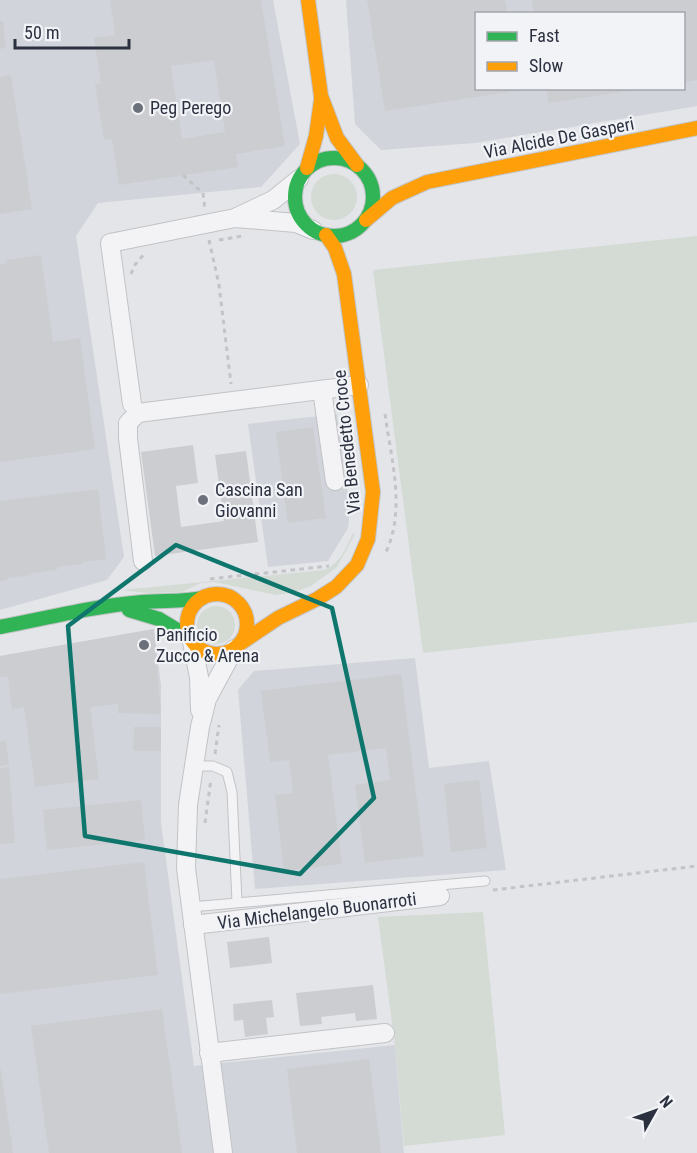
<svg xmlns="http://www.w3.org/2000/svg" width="697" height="1153" font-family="'Roboto Condensed',sans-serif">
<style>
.built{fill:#d2d4db;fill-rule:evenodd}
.green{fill:#d3dbd4}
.building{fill:#cccdd0;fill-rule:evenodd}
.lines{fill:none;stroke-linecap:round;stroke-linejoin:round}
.lane-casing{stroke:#c2c3c6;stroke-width:11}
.street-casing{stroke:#c2c3c6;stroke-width:20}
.fast-casing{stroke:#c2c3c6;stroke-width:16}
.slow-casing{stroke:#c2c3c6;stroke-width:16}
.path{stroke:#c3c3c8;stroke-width:3;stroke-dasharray:4.5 4.5;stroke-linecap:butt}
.lane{stroke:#f3f3f5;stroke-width:9}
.street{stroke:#f3f3f5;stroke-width:18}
.fast{stroke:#30b455;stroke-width:14}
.slow{stroke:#ff9f0a;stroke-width:14}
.marked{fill:none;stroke:#0f766e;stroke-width:4.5;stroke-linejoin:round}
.poi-dot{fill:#6c707b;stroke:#f2f3f7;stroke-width:2}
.labels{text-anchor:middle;stroke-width:4.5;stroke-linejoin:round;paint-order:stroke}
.poi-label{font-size:18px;fill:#2c3140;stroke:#f2f3f7;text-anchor:start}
.street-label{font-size:18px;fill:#2c3140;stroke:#f2f3f7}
</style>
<rect width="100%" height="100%" fill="#e3e5e8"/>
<g class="built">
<path d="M0,0H273L300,144L261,187L98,203L76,236L124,557L107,580L0,610Z"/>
<path d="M346,0H697V106L475,143L381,150L355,124ZM476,14H684V88H476Z"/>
<path d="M337,414L350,509L348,528L328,561L268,567L248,424Z"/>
<path d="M154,629L161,685V823L194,1066L395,1045L404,1153H0V656Z"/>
<path d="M415,658L429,768L489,761L506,870L255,889L238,690L254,671Z"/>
</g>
<g class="green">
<circle cx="334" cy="197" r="23"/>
<path d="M697,236V622L423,653L373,270Z"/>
<path d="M353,533L355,534L337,567L311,586L294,592L276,595L214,582L201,583L182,592L147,593L122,590L324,570C340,564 346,548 353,533Z"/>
<circle cx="216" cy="625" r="19"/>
<path d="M483,912L505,1135L404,1146L395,1045L378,917Z"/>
</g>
<g class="building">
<path d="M110,0H261L285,146L236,154L238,167L119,185L112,139L104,140L95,84L101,83L94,38L115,35ZM214,60L225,132L182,139L171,66Z"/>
<path d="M367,0H505L508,14H476V88L521,90L385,111Z"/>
<path d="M532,0H697V80L684,82V14H534Z"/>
<path d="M0,21H3L6,48L0,49Z"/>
<path d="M11,75L32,209L0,214V77Z"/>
<path d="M546,88H632L633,90L549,103Z"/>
<path d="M41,255L53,342L80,338L95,449L0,462V264L7,263L6,260Z"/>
<path d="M313,427L326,518L288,523L276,432Z"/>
<path d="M193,445L198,483L176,486L181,527L224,521L215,455L246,451L258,542L155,556L141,452Z"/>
<path d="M98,489L106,559L82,562V564L57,567V570L31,573L32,575L7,578L8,580L0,581V501Z"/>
<path d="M154,629L161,714L118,713V704L90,707L99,779L35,787L24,707L12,709L8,677H0V656Z"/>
<path d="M401,674L424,856L365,863L355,785L390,780L386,748L328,755L342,864L284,871L275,795L293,793L289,760L270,762L261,691Z"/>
<path d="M134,727H161V751H133Z"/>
<path d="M6,741L9,765L0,766V742Z"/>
<path d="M9,767L15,843L0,844V768Z"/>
<path d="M479,780L487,848L451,852L444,784Z"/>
<path d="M141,800L145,840L47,850L43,810Z"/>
<path d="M144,862L158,975L0,994V879Z"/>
<path d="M269,937L272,963L230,968L227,942Z"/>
<path d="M373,985L377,1019L356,1021L355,1013L321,1017L322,1024L300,1026L296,993Z"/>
<path d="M272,1000L274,1017L266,1018L268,1034L245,1037L243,1020L234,1021L233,1004Z"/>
<path d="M162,1009L182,1153H49L31,1026Z"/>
<path d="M369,1059L381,1153H297L287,1069Z"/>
<path d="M0,1070H1L13,1153H0Z"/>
</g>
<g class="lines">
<defs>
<g id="lane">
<path d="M194,766H213L227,772L232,792L237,902"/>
<path d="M191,907L485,881"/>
</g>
<g id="street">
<path d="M237,217L273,200L299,179"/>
<path d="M322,390L335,481"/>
<path d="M132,404L110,243L235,218L296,223L313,230"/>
<path d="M143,561L128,438V423L138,413L359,385"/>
<path d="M192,642L199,677L200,710"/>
<path d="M193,925L440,896"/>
<path d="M209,1053L385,1033"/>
<path d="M223,1153L186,868L188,805L200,727L207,699L234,649"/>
</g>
<g id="fast">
<circle cx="334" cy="197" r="39"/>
<path d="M129,610L159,619L189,637"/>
<path d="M0,627C47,618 94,606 142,602C162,600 182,602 202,598"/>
</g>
<g id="slow">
<path d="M308,0L321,96L337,138L357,165"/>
<path d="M307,168L316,136L321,100"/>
<path d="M366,220L392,198L427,182L697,128"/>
<circle cx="217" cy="624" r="30"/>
<path d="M238,645L278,618L317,599L336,587L357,565L368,539L373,492L344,274L335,248L326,235"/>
</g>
</defs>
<use href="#lane" class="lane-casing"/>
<use href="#street" class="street-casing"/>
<use href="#fast" class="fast-casing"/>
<use href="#slow" class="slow-casing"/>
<g class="path">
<path d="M183,175L203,193L205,210"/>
<path d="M209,240L219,285L231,384"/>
<path d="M219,240L242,236"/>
<path d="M131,274L134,266L145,253"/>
<path d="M385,414C391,459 406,509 386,552"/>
<path d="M210,579L329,566"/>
<path d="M215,754L219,725"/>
<path d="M205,823L211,779"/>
<path d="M493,890L697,866"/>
</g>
<use href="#lane" class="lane"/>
<use href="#street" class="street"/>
<use href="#fast" class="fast"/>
<use href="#slow" class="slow"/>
</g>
<path class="marked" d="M176,545L332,608L374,798L300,874L85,836L68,626Z"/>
<g class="poi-dot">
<circle cx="138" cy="108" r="6"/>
<circle cx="203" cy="500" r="6"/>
<circle cx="144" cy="645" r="6"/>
</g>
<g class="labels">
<g class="poi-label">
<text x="150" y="114">Peg Perego</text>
<text x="215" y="496">Cascina San<tspan x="215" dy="21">Giovanni</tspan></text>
<text x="156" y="641">Panificio<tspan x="156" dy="21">Zucco &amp; Arena</tspan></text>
</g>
<g class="street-label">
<text transform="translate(559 138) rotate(-11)" y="6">Via Alcide De Gasperi</text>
<text transform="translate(347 442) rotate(-96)" y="6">Via Benedetto Croce</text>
<text transform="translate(317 911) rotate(-7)" y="6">Via Michelangelo Buonarroti</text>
</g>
</g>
<rect x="475" y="12" width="210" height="78" fill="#f2f3f7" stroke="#a3a5ae" stroke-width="1.5"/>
<rect x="487" y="32" width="30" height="9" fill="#30b455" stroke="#a3a5ae" stroke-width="1.5"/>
<text x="529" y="42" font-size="18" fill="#2c3140">Fast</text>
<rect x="487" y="62" width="30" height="9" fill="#ff9f0a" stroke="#a3a5ae" stroke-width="1.5"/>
<text x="529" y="72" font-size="18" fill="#2c3140">Slow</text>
<g transform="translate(655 1111) rotate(50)" stroke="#f2f3f7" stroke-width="4.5" paint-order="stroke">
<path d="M0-4.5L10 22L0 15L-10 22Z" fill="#2c3140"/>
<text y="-9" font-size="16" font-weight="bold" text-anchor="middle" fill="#2c3140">N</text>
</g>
<path d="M15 39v9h114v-9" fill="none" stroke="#2c3140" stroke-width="3"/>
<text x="24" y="39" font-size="18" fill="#2c3140" stroke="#f2f3f7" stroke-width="4.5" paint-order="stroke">50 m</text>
</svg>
